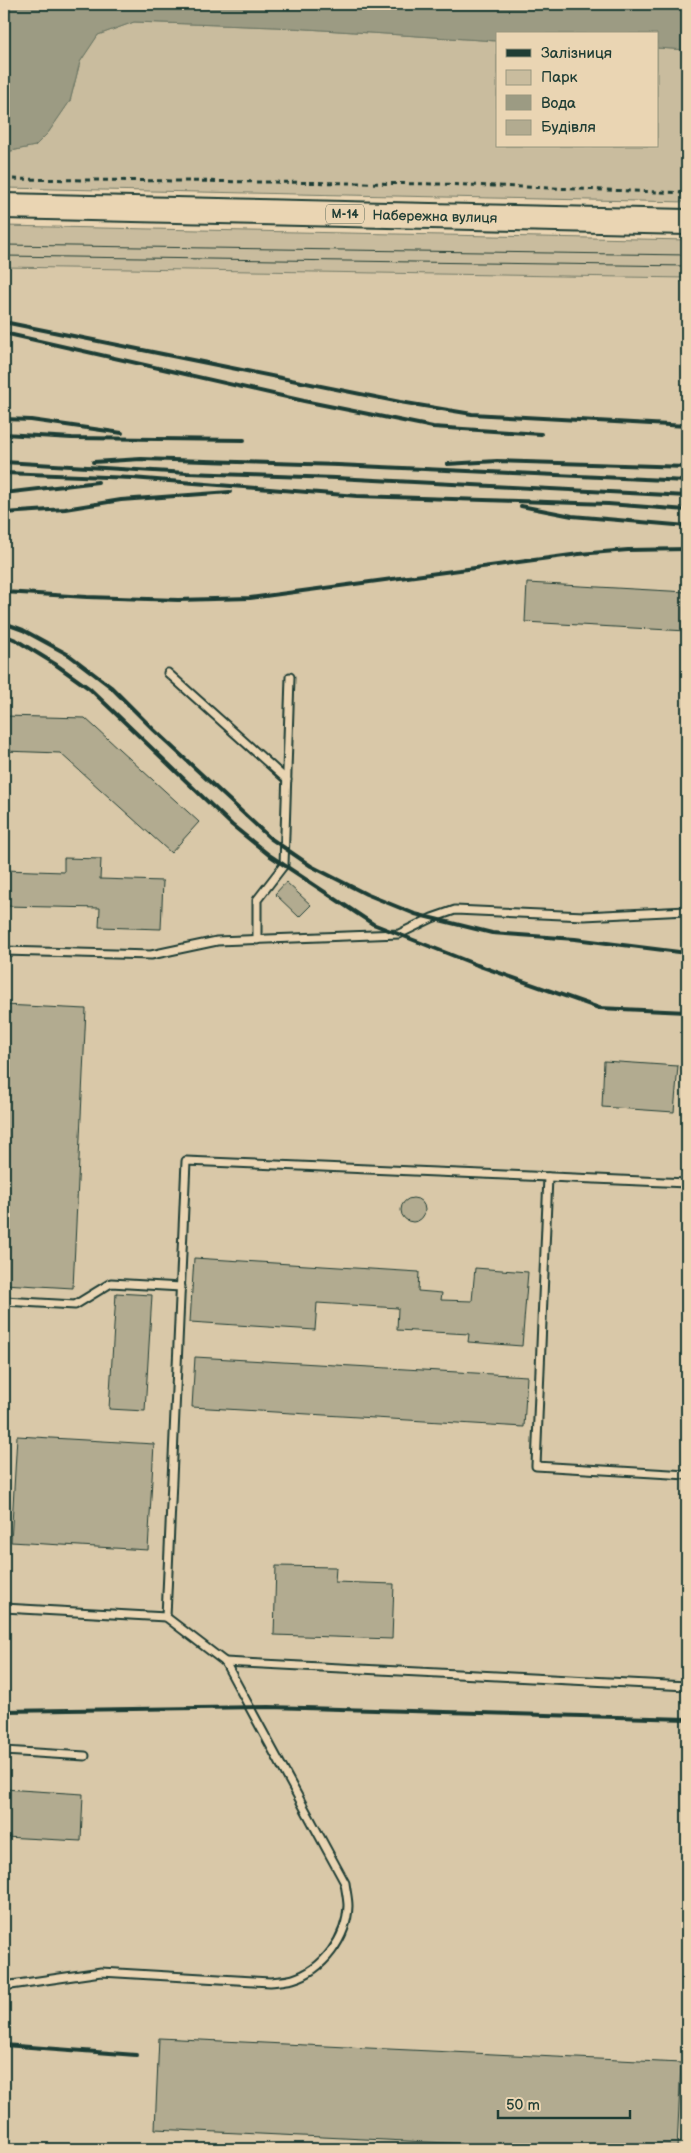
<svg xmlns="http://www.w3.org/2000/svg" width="691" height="2153" font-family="'Balsamiq Sans',sans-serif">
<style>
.built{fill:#d9c8a8}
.green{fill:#c9bc9e;stroke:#747c69}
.water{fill:#9c9b83;stroke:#6a7563}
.building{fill:#b2ab90;stroke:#1f3d34}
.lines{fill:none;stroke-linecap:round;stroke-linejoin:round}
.service-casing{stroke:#1f3d34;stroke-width:11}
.trunk-casing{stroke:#1f3d34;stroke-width:28}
.path{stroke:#1f3d34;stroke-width:3;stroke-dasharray:5 4;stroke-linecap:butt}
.service{stroke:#ead5b3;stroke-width:7}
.trunk{stroke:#ead5b3;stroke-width:24}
.tram{stroke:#1f3d34;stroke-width:1}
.rail{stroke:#1f3d34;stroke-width:4}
.labels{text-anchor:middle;stroke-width:4;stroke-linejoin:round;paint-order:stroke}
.shield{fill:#ead5b3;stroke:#5c6b5a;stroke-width:1}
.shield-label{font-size:12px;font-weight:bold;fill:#1f3d34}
.street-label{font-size:14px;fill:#1f3d34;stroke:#ead5b3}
</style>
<rect width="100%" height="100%" fill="#ead5b3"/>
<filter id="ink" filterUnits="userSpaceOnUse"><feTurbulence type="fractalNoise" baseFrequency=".02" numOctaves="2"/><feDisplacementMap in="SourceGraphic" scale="10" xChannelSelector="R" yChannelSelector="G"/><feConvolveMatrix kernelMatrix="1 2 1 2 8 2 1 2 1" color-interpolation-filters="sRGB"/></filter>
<g filter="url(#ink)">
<path class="built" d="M4,267L687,278V2149H4Z"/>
<g class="green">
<path d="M134,22L275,27L497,41V146H657V48L687,50V202L4,188V148L11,151L35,146L48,133L70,101L80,62L98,35Z"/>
<path d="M4,226L687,240V278L4,267Z"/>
</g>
<path class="water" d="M4,4H687V50L657,48V34H497V41L275,27L134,22L98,35L80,62L70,101L48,133L35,146L11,151L4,148Z"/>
<g class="building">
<path d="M527,583L687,592V631L525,622Z"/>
<path d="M4,716L85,718L199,822L171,853L60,753L4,751Z"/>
<path d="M64,858L101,859L100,879L163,881L161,929L99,927L100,908L4,906V870L64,872Z"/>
<path d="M286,882L311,905L299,917L275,894Z"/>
<path d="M4,1005L86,1009L73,1288L4,1284Z"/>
<path d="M604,1061L678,1066L674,1112L602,1107Z"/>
<circle cx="413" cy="1210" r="12"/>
<path d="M194,1258L419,1272L418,1291L442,1293L441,1300L472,1301L475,1268L528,1272L522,1346L468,1342L469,1334L397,1330L398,1308L317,1303L315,1330L190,1322Z"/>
<path d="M116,1293L152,1295L145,1411L109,1409Z"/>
<path d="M195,1357L527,1376L524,1427L192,1407Z"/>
<path d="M17,1436L154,1444L148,1550L11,1542Z"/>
<path d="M276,1566L336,1567L335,1582L394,1584L392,1639L274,1635Z"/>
<path d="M4,1789L83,1794L81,1841L4,1837Z"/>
<path d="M159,2038L681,2063L677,2149H573L155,2129Z"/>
</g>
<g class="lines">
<defs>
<g id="service">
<path d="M168,673L287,780"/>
<path d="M257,940V900L284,865L290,677"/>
<path d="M4,951L151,955L217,941L399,934L432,918L455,910L584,916L687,911"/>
<path d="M548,1177L536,1466L687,1475"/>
<path d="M4,1301L75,1305L111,1283L181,1287"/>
<path d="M4,1608L166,1617L225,1662L345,1883C346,1891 348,1899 348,1906C347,1938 323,1970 293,1979C286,1981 278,1981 270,1982L101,1972L4,1986"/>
<path d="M166,1617L186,1161L687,1183"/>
<path d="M225,1662L687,1686"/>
<path d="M4,1751L85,1756"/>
</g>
<g id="trunk">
<path id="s1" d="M4,206L687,222"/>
</g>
</defs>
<use href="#service" class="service-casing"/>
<use href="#trunk" class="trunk-casing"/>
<path class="path" d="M4,179L441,184L687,193"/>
<use href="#service" class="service"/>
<use href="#trunk" class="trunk"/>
<g class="tram">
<path d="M4,245L687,255"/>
<path d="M4,256L687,266"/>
</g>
<g class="rail">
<path d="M4,322L400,402L472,414L687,426"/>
<path d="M4,333L304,401L433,427L541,434"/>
<path d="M4,419L31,420L122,433"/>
<path d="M4,434L72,438L244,440"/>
<path d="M4,462L187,473L336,478L687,496"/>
<path d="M93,462L141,459L338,465L687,481"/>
<path d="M447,464L497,461L687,467"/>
<path d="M4,473L132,478L357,496L608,504L687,510"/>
<path d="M4,493L98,482"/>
<path d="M521,506L572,516L687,526"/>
<path d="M4,513L65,509L121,500L230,492"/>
<path d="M4,592L87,597L178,600L250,598L579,554L628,550L687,549"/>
<path d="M4,623L23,630L69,655L111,687L154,730L270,838L311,866L366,894L415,914L492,933L575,939L687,953"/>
<path d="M4,635L16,640L55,664L90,689L232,825L269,855L373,924L477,965L599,1008L687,1012"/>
<path d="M4,1711L269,1707L687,1719"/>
<path d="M4,2045L136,2055"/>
</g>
</g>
</g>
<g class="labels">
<rect class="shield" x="326" y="204.5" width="38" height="19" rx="4"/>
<g class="shield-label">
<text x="345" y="218">М-14</text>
</g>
<g class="street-label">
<text dy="5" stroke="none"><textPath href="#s1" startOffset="431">Набережна вулиця</textPath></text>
</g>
</g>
<rect width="691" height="2153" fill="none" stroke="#ead5b3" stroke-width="20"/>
<rect x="10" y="10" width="671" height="2133" fill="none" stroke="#1f3d34" stroke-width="2" filter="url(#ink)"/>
<rect x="496" y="32" width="162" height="115" fill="#ead5b3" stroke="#999880"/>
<rect x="506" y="49" width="25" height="8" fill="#1f3d34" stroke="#999880"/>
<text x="541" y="58" font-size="15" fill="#1f3d34">Залізниця</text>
<rect x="506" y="70" width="25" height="15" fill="#c9bc9e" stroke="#999880"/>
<text x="541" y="82" font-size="15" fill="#1f3d34">Парк</text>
<rect x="506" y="95" width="25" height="15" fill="#9c9b83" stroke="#999880"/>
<text x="541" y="108" font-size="15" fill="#1f3d34">Вода</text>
<rect x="506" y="120" width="25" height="15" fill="#b2ab90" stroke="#999880"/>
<text x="541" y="132" font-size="15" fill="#1f3d34">Будівля</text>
<path d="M498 2110v8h132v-8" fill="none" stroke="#1f3d34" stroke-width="2.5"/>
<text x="506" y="2110" font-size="15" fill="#1f3d34" stroke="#ead5b3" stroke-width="4" paint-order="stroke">50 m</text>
</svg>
